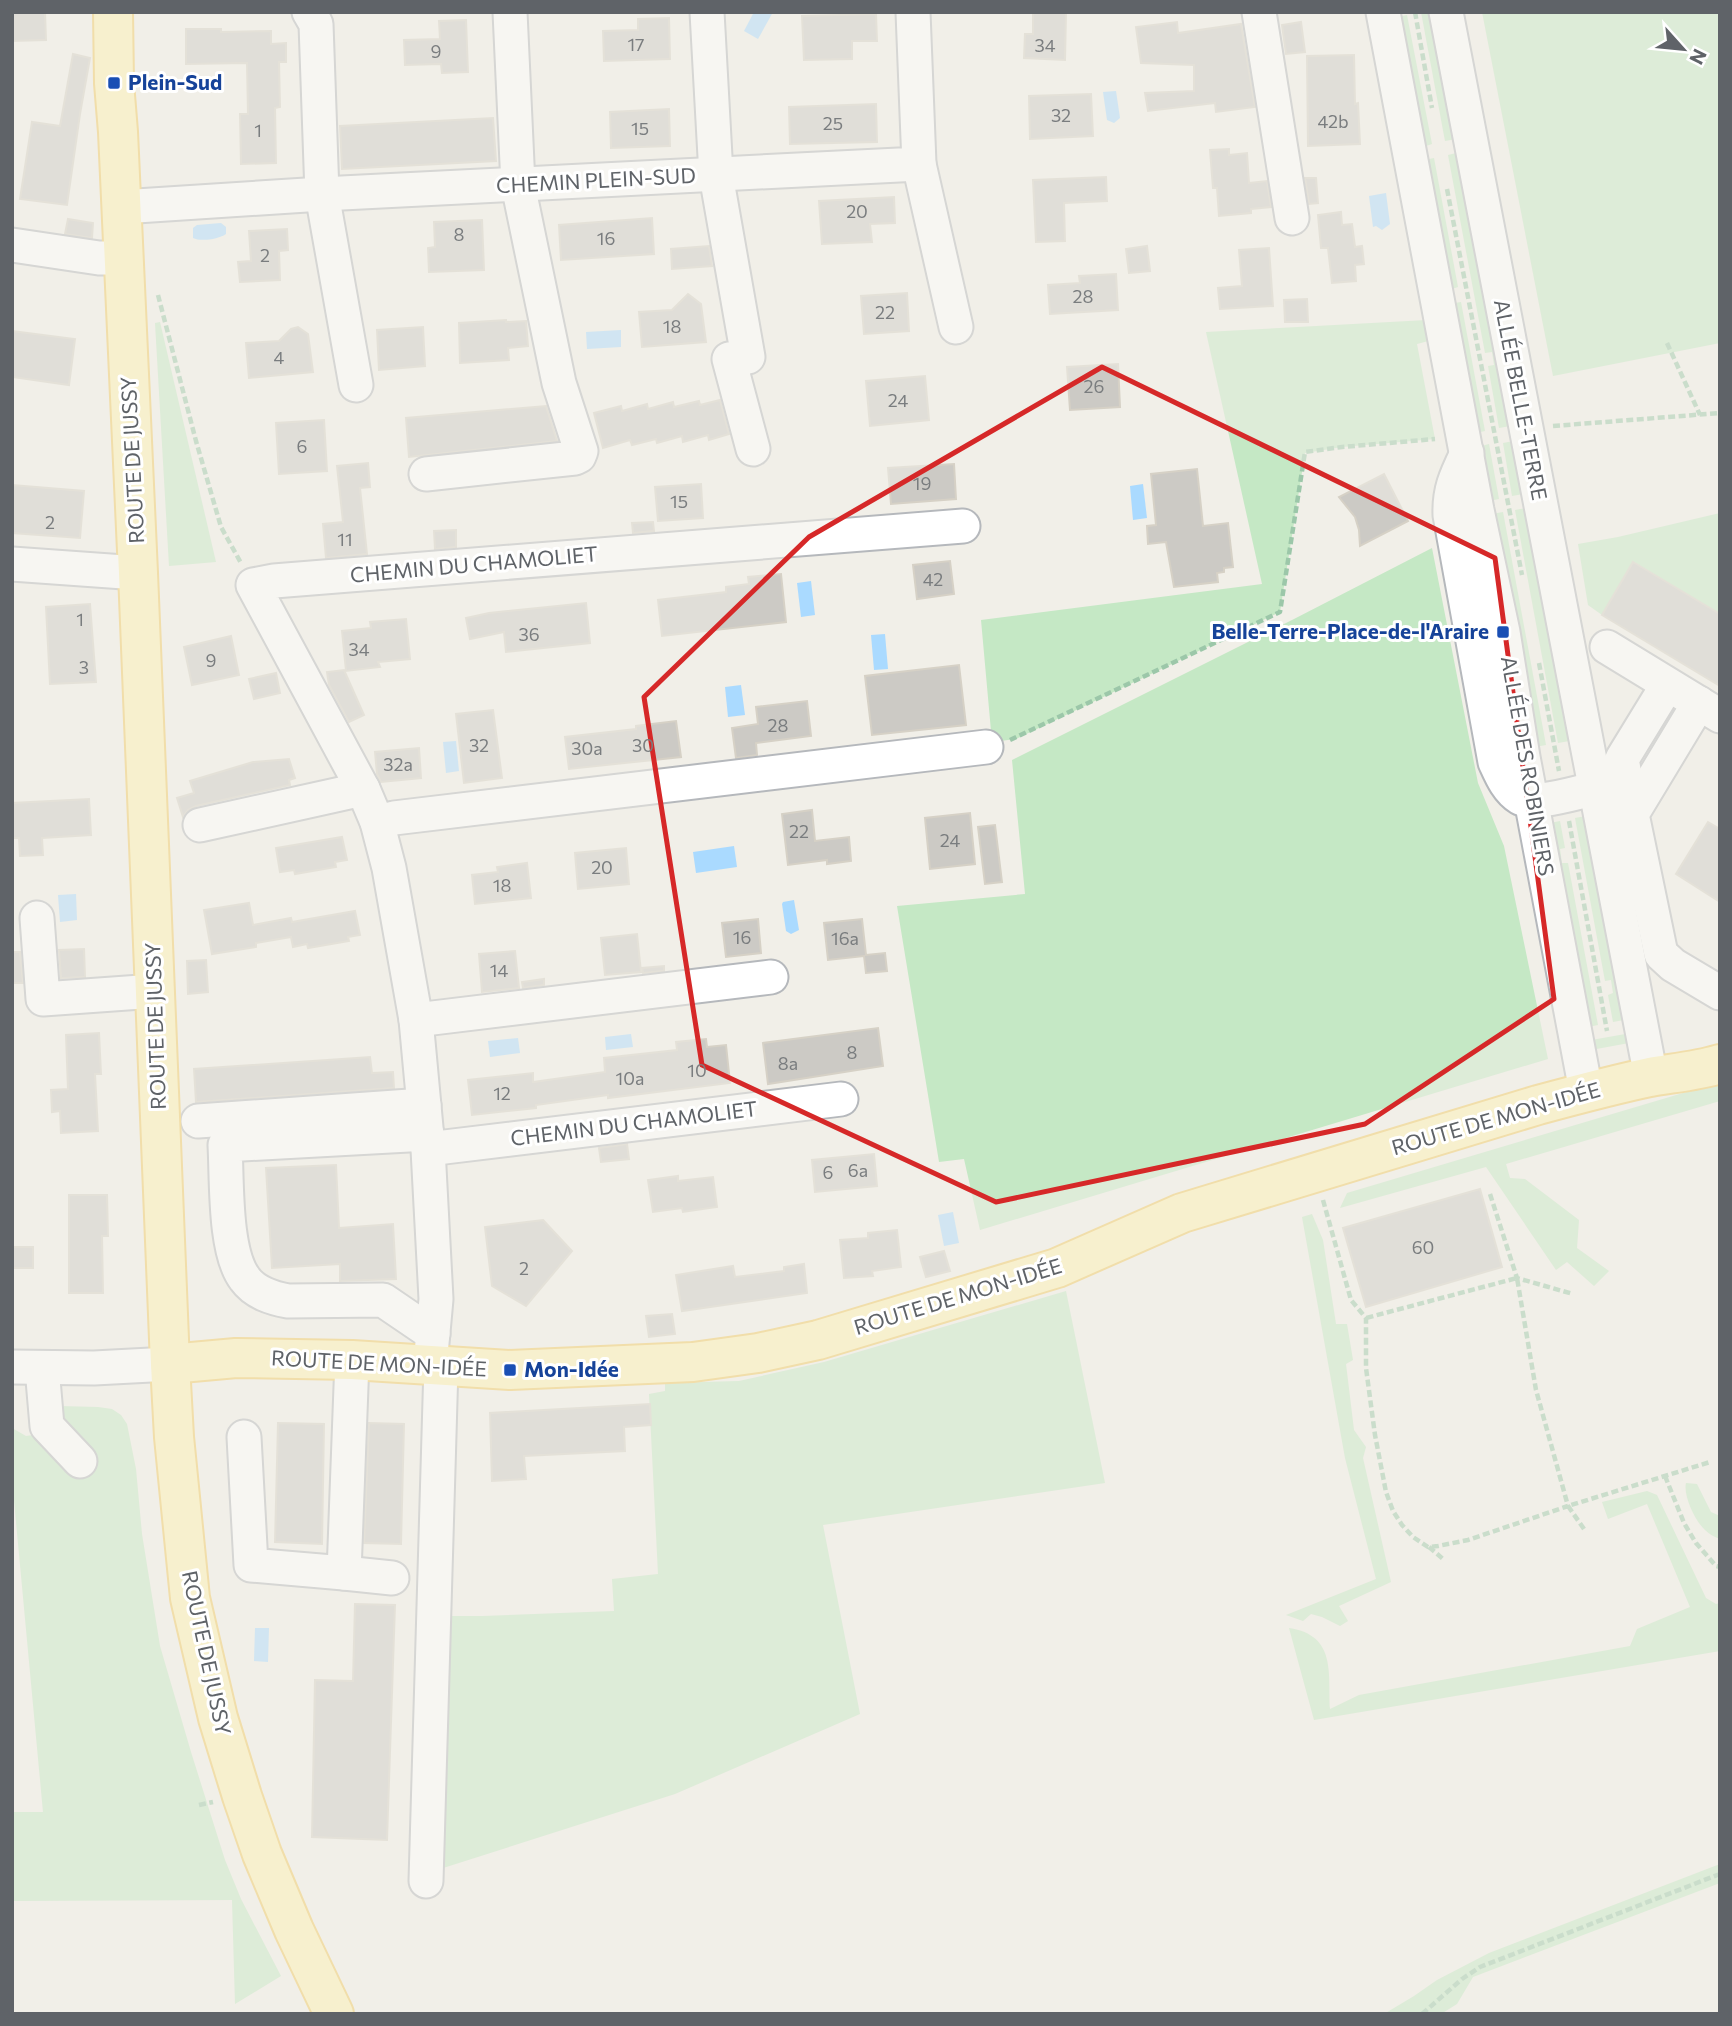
<svg xmlns="http://www.w3.org/2000/svg" width="1732" height="2026" font-family="Commissioner,sans-serif">
<style>
.green{fill:#c5e8c5}
.water{fill:#aadaff}
.building{fill:#cccac5;stroke:#d6d1c6;stroke-width:2}
.lines{fill:none;stroke-linecap:round;stroke-linejoin:round}
.minor-casing{stroke:#b5b8bc;stroke-width:37}
.major-casing{stroke:#f2c960;stroke-width:42}
.path{stroke:#9cc7a9;stroke-width:4.5;stroke-dasharray:7 3.5;stroke-linecap:butt}
.minor{stroke:#fff;stroke-width:33}
.major{stroke:#fff2af;stroke-width:38}
.marked{fill:none;stroke:#d62828;stroke-width:5;stroke-linejoin:round}
.transit-dot{fill:#1a4fb4;stroke:#fff;stroke-width:2.5}
.labels{text-anchor:middle;stroke-width:6;stroke-linejoin:round;paint-order:stroke}
.number-label{font-size:18px;fill:#7a7d7f}
.transit-label{font-size:21px;font-weight:bold;fill:#164399;stroke:#fff;text-anchor:start}
.street-label{font-size:21px;fill:#5f6368;stroke:#fff}
</style>
<rect width="100%" height="100%" fill="#f1efe8"/>
<g class="green">
<path d="M1392,12H1401L1402,16L1407,15L1432,144L1426,146L1429,159L1434,158L1458,287L1452,289L1455,303L1461,302L1485,431L1471,434Z"/>
<path d="M1421,12H1438L1462,138L1445,141Z"/>
<path d="M1482,12H1720V343L1553,376Z"/>
<path d="M1465,151L1516,425L1499,428L1488,366L1494,365L1492,352L1485,353L1448,155Z"/>
<path d="M1427,320L1432,340L1417,344L1435,439L1342,447L1305,453L1280,612L1016,739L992,742L981,620L1262,584L1206,332Z"/>
<path d="M160,322L216,562L169,566L155,323Z"/>
<path d="M1519,440L1529,493L1512,496L1503,443Z"/>
<path d="M1489,444L1499,499L1484,502L1474,448Z"/>
<path d="M1532,507L1575,740L1558,743L1515,510Z"/>
<path d="M1503,512L1546,745L1529,748L1486,515Z"/>
<path d="M1720,513V614L1634,562L1602,615L1588,605L1578,544L1618,537Z"/>
<path d="M1432,548L1478,783L1504,846L1548,1059L980,1230L964,1159L939,1162L897,906L1025,894L1012,760L1294,619Z"/>
<path d="M1591,815L1629,1019L1613,1022L1608,995L1613,993L1611,980L1605,981L1575,818Z"/>
<path d="M1560,821L1565,848L1560,849L1562,863H1568L1598,1025L1583,1028L1545,824Z"/>
<path d="M1631,1033L1629,1043L1591,1050L1586,1041Z"/>
<path d="M1720,1082V1101L1506,1164L1510,1178L1525,1179L1579,1220L1577,1248L1609,1271L1594,1286L1567,1262L1556,1270L1486,1167L1340,1208L1347,1193Z"/>
<path d="M1312,1214L1323,1240L1336,1324H1347L1353,1360L1346,1364L1354,1430L1366,1447L1363,1458L1391,1582L1339,1606L1348,1621L1340,1626L1322,1617L1311,1614L1303,1621L1286,1615L1376,1579L1345,1458L1302,1217Z"/>
<path d="M1066,1291L1105,1483L823,1525L860,1714L675,1794L440,1869L448,1616H483L614,1611L612,1579L658,1574L649,1394L665,1391V1383L739,1381L824,1362Z"/>
<path d="M59,1406L98,1407L112,1409L121,1415L127,1424L136,1469L142,1534L160,1646L191,1752L225,1860L241,1899L281,1976L235,2004L232,1900L12,1901V1812H43L12,1479V1428L26,1436L47,1433Z"/>
<path d="M1686,1483L1697,1484L1711,1512L1720,1516V1539C1714,1537 1709,1534 1705,1530C1695,1521 1683,1495 1686,1483Z"/>
<path d="M1647,1491L1657,1495L1706,1598L1716,1604L1720,1603V1651L1314,1720L1289,1628C1337,1635 1328,1675 1330,1709L1359,1695L1630,1646L1637,1629L1690,1607L1647,1504L1608,1519L1602,1502Z"/>
<path d="M1720,1864V1883L1473,1977L1457,2004L1441,2014H1384L1414,1996L1437,1980L1489,1953Z"/>
</g>
<g class="water">
<path d="M754,12H773L758,39L744,31Z"/>
<path d="M1116,91L1120,118L1114,123L1107,120L1103,92Z"/>
<path d="M1386,193L1390,224L1382,230L1376,226L1373,227L1369,196Z"/>
<path d="M221,223L226,227V234C219,239 201,242 193,238V228L197,225Z"/>
<path d="M621,330V347L587,349L586,332Z"/>
<path d="M1143,484L1147,518L1133,520L1130,486Z"/>
<path d="M811,581L815,615L801,617L797,583Z"/>
<path d="M885,634L888,669L874,670L871,635Z"/>
<path d="M741,685L745,715L728,717L725,687Z"/>
<path d="M456,741L459,771L446,773L443,742Z"/>
<path d="M734,846L737,867L696,873L693,852Z"/>
<path d="M76,894L77,920L60,922L58,895Z"/>
<path d="M794,900L799,930L791,934L786,931L782,904L783,902Z"/>
<path d="M631,1034L633,1047L606,1050L605,1037Z"/>
<path d="M518,1038L520,1053L490,1057L488,1041Z"/>
<path d="M953,1212L959,1243L944,1246L938,1215Z"/>
<path d="M255,1628H269L268,1662L254,1661Z"/>
</g>
<g class="building">
<path d="M12,12H45L46,40L12,41Z"/>
<path d="M1033,13H1066L1065,60L1024,58L1025,34H1033Z"/>
<path d="M876,14L877,41H852V59L804,60L802,16Z"/>
<path d="M669,18L670,59L604,61L603,31L638,30V19Z"/>
<path d="M466,20L468,72L442,73L441,64L405,65L404,40L440,39L439,21Z"/>
<path d="M1177,22L1178,33L1241,24L1255,107L1216,112L1215,103L1148,111L1145,93L1194,91V65L1141,63L1136,27Z"/>
<path d="M1301,22L1305,52L1286,54L1282,25Z"/>
<path d="M186,29H221V32L271,31V44L286,43V62H279L280,107L275,108L276,163L241,164L240,114H248L247,63L186,64Z"/>
<path d="M73,54L90,58L80,114L67,205L20,199L32,122L60,126Z"/>
<path d="M1354,55L1355,104L1358,103L1360,144L1308,146L1307,56Z"/>
<path d="M1091,94L1093,136L1030,139L1029,96Z"/>
<path d="M876,104L877,142L790,144L789,107Z"/>
<path d="M669,109L670,146L611,148L610,112Z"/>
<path d="M493,118L496,161L342,169L340,126Z"/>
<path d="M1229,149V155L1247,153L1249,183L1267,181L1271,207L1251,209V213L1219,216L1217,188H1213L1210,150Z"/>
<path d="M1106,177L1107,201L1064,203L1065,241L1036,242L1033,180Z"/>
<path d="M1305,178H1316L1318,203L1309,204Z"/>
<path d="M894,197L895,223L870,224L872,242L822,244L819,201Z"/>
<path d="M1341,212L1342,225L1352,224L1355,247L1362,246L1364,264L1355,265L1356,281L1332,283L1328,248H1321L1318,215Z"/>
<path d="M652,218L654,254L561,260L559,225Z"/>
<path d="M68,219L93,223L92,238L65,234Z"/>
<path d="M482,220L484,270L429,272L428,248L435,247L434,222Z"/>
<path d="M287,229L288,250L279,251L280,280L240,282L238,262L251,261L249,231Z"/>
<path d="M709,246L712,266L672,269L671,249Z"/>
<path d="M1147,246L1150,271L1129,273L1126,249Z"/>
<path d="M1269,248L1273,306L1220,309L1218,288L1242,286L1239,250Z"/>
<path d="M1116,274L1118,310L1050,314L1048,285L1080,283L1079,276Z"/>
<path d="M907,293L909,331L864,334L861,296Z"/>
<path d="M688,294L701,304L706,342L642,347L639,312L672,310Z"/>
<path d="M1307,299L1308,322H1285L1284,300Z"/>
<path d="M506,320V322L526,321L528,346L508,348L509,360L460,363L459,323Z"/>
<path d="M298,327L308,334L313,372L249,378L246,343L279,341L291,329Z"/>
<path d="M423,327L425,366L379,370L377,330Z"/>
<path d="M12,331L75,339L69,385L12,377Z"/>
<path d="M1118,364L1120,407L1070,410L1067,367Z"/>
<path d="M925,376L929,420L870,426L866,381Z"/>
<path d="M720,400L729,434L709,440L708,435L683,442L682,436L657,443L656,439L632,445L630,440L603,448L594,413L621,406L622,411L647,404L648,409L673,402L674,407L699,401L700,405Z"/>
<path d="M546,406L557,441L409,457L406,418Z"/>
<path d="M324,420L327,471L279,474L276,423Z"/>
<path d="M368,463L370,487L360,488L367,554L326,558L323,524L343,522L337,466Z"/>
<path d="M954,464L956,499L891,504L888,468Z"/>
<path d="M1197,469L1203,526L1228,523L1233,567L1224,568V572L1217,573L1218,582L1174,587L1166,542L1148,544L1147,526L1156,525L1151,474Z"/>
<path d="M1384,474L1408,521L1360,546L1359,530L1355,517L1339,497Z"/>
<path d="M701,484L703,518L658,521L655,487Z"/>
<path d="M12,485L84,491L80,538L12,533Z"/>
<path d="M653,522L654,531L633,533L632,523Z"/>
<path d="M456,530V547L435,549L434,531Z"/>
<path d="M950,561L954,594L917,599L913,565Z"/>
<path d="M1633,562L1720,614V686L1602,615Z"/>
<path d="M781,574L786,622L662,636L658,600L726,592V587L749,584L748,577Z"/>
<path d="M586,603L590,643L506,652L504,632L470,639L466,618L489,613Z"/>
<path d="M90,604L96,682L50,684L46,607Z"/>
<path d="M406,619L410,659L378,662L380,667L346,671L342,631L371,628L370,622Z"/>
<path d="M231,636L239,675L192,685L184,647Z"/>
<path d="M959,665L966,725L872,735L865,676Z"/>
<path d="M344,670L364,715L349,722L329,685L327,672Z"/>
<path d="M276,673L280,693L254,699L249,679Z"/>
<path d="M807,701L811,736L756,743L757,755L736,758L732,728L758,724L756,707Z"/>
<path d="M493,710L502,778L464,783L456,714Z"/>
<path d="M676,721L681,757L569,769L565,737L636,729V726Z"/>
<path d="M419,748L421,778L381,782L377,774L375,752Z"/>
<path d="M289,759L295,778L289,780L290,785L196,806L188,810L183,817L177,798L194,793L190,781L253,762Z"/>
<path d="M89,799L91,835L42,838L43,855L20,856L19,838H12V803Z"/>
<path d="M812,810L815,841L849,837L851,861L827,864V860L788,865L782,814Z"/>
<path d="M970,813L975,864L930,869L925,818Z"/>
<path d="M1708,822L1720,829V902L1676,874Z"/>
<path d="M995,825L1002,882L985,884L978,827Z"/>
<path d="M342,837L347,860L335,862L336,867L295,874L294,870L280,872L276,848Z"/>
<path d="M626,848L629,884L578,889L575,853Z"/>
<path d="M527,863L531,898L475,904L472,875L498,872L497,867Z"/>
<path d="M249,903L253,925L291,918L292,922L355,911L360,935L348,937L349,941L308,948L307,944L293,947L291,937L256,943V947L212,954L204,910Z"/>
<path d="M758,919L761,953L726,957L722,923Z"/>
<path d="M862,919L866,955L885,953L887,971L866,973L864,956L828,960L824,923Z"/>
<path d="M637,934L641,972L605,975L601,938Z"/>
<path d="M84,949L85,977L61,978L59,950Z"/>
<path d="M515,951L519,988L482,992L479,954Z"/>
<path d="M12,952H20L23,983H12Z"/>
<path d="M206,960L208,992L188,994L187,961Z"/>
<path d="M664,966V971L643,973L642,968Z"/>
<path d="M544,979V985L523,988L522,982Z"/>
<path d="M878,1028L883,1066L768,1084L763,1043Z"/>
<path d="M99,1033L101,1074H95L98,1131L61,1133L60,1111L52,1112L51,1090L68,1089L66,1035Z"/>
<path d="M706,1039L707,1047L726,1045L730,1083L608,1098V1095L536,1105V1108L472,1115L468,1080L533,1073V1082L605,1072L604,1058L677,1050L676,1042Z"/>
<path d="M370,1057L372,1073L393,1072L394,1088L196,1102L194,1069Z"/>
<path d="M627,1144L629,1159L601,1162L599,1148Z"/>
<path d="M874,1154L877,1186L815,1192L812,1160Z"/>
<path d="M336,1165L339,1228L393,1224L396,1279L340,1281V1264L272,1268L266,1168Z"/>
<path d="M678,1176V1181L713,1177L717,1207L683,1212L682,1208L653,1212L648,1180Z"/>
<path d="M1480,1189L1502,1267L1366,1307L1343,1228Z"/>
<path d="M69,1195H107L108,1236H102L103,1293H69Z"/>
<path d="M543,1220L572,1251L526,1306L492,1286L485,1227Z"/>
<path d="M897,1230L901,1267L872,1271L873,1276L844,1278L840,1240L868,1238V1233Z"/>
<rect x="12" y="1247" width="21" height="21"/>
<path d="M944,1251L950,1271L926,1277L920,1257Z"/>
<path d="M804,1264L807,1293L682,1311L676,1275L733,1266L735,1277L784,1271V1267Z"/>
<path d="M672,1314L675,1334L649,1337L646,1316Z"/>
<path d="M650,1404L651,1425L624,1427L625,1451L524,1456L526,1479L492,1481L490,1413Z"/>
<path d="M278,1423L324,1424L322,1544L275,1542Z"/>
<path d="M369,1423L404,1424L401,1544L364,1543Z"/>
<path d="M355,1604L395,1605L387,1840L312,1837L315,1680L353,1681Z"/>
</g>
<g class="lines">
<defs>
<g id="minor">
<path d="M309,12L316,24L322,194L356,385"/>
<path d="M707,12L716,175L748,357L729,359L753,449"/>
<path d="M1259,12L1292,218"/>
<path d="M1383,12L1477,510L1503,632L1523,757L1586,1091"/>
<path d="M1446,12L1651,1077"/>
<path d="M919,164L956,327"/>
<path d="M121,207L322,194L919,164L913,12"/>
<path d="M12,245L99,258H123"/>
<path d="M1467,453C1456,476 1449,490 1450,515L1495,762C1501,775 1507,790 1520,798C1533,806 1580,792 1596,788"/>
<path d="M426,474L575,458L579,456L581,451L559,383L518,185L510,12"/>
<path d="M12,564L138,573"/>
<path d="M1607,647L1720,716"/>
<path d="M1699,703L1632,814L1661,954L1673,965L1720,993"/>
<path d="M1632,814L1622,759L1660,697"/>
<path d="M377,822L394,818L986,747"/>
<path d="M200,825L363,789"/>
<path d="M37,918L43,999L155,991"/>
<path d="M416,1020L771,977"/>
<path d="M198,1121L424,1105"/>
<path d="M427,1134L225,1145C227,1180 224,1252 245,1279C255,1293 272,1298 288,1301L383,1300L433,1334"/>
<path d="M428,1149L841,1099"/>
<path d="M430,1365L436,1299L428,1149L416,1020L389,868L377,822L363,789L253,585L274,581L963,526"/>
<path d="M12,1367L94,1368L170,1364"/>
<path d="M42,1368L47,1426L80,1461"/>
<path d="M244,1437L251,1565L344,1573L352,1360"/>
<path d="M344,1573L392,1578"/>
<path d="M426,1881L441,1366"/>
</g>
<g id="major">
<path d="M113,12L114,83L118,132L138,573L170,1364L174,1437L190,1598L218,1718L242,1796L262,1854L294,1930L334,2014"/>
<path d="M170,1364L236,1358L352,1360L510,1370L693,1362L758,1353L818,1340L1057,1268L1182,1213L1538,1105C1575,1095 1612,1085 1650,1077C1673,1073 1697,1071 1720,1064"/>
</g>
</defs>
<use href="#minor" class="minor-casing"/>
<use href="#major" class="major-casing"/>
<g class="path">
<path d="M1415,12L1432,108"/>
<path d="M1447,189L1522,575"/>
<path d="M158,295L196,441L221,527L241,563"/>
<path d="M1667,343L1700,415"/>
<path d="M1553,426L1720,413"/>
<path d="M1539,663L1559,771"/>
<path d="M1010,740L1280,612L1305,452L1342,447L1435,439"/>
<path d="M1569,821L1607,1031"/>
<path d="M1490,1194L1517,1278L1573,1294"/>
<path d="M1323,1200L1351,1300L1366,1318V1368L1375,1435L1386,1492L1393,1511L1402,1525L1413,1537L1428,1547L1438,1546L1468,1540L1568,1506L1536,1390L1517,1278L1366,1318"/>
<path d="M1665,1476L1684,1523L1696,1543L1716,1566L1720,1567"/>
<path d="M1584,1529L1568,1506L1710,1462"/>
<path d="M1429,1547L1443,1559"/>
<path d="M199,1805L213,1802"/>
<path d="M1422,2014L1462,1979L1480,1967L1720,1874"/>
</g>
<use href="#minor" class="minor"/>
<use href="#major" class="major"/>
</g>
<path d="M0 0H1732V2026H0ZM1102,367L1495,558L1554,999L1365,1124L996,1202L702,1065L644,697L809,537Z" fill="#f1efe8" fill-opacity=".55" fill-rule="evenodd"/>
<path class="marked" d="M1102,367L1495,558L1554,999L1365,1124L996,1202L702,1065L644,697L809,537Z"/>
<g class="transit-dot">
<rect x="107" y="76" width="14" height="14" rx="3.5"/>
<rect x="1496" y="625" width="14" height="14" rx="3.5"/>
<rect x="503" y="1363" width="14" height="14" rx="3.5"/>
</g>
<g class="labels">
<g class="number-label">
<text x="636" y="51">17</text>
<text x="1045" y="52">34</text>
<text x="436" y="58">9</text>
<text x="1061" y="122">32</text>
<text x="1333" y="128">42b</text>
<text x="833" y="130">25</text>
<text x="640" y="135">15</text>
<text x="258" y="137">1</text>
<text x="857" y="218">20</text>
<text x="459" y="241">8</text>
<text x="606" y="245">16</text>
<text x="265" y="262">2</text>
<text x="1083" y="303">28</text>
<text x="885" y="319">22</text>
<text x="672" y="333">18</text>
<text x="279" y="364">4</text>
<text x="1094" y="393">26</text>
<text x="898" y="407">24</text>
<text x="302" y="453">6</text>
<text x="922" y="490">19</text>
<text x="679" y="508">15</text>
<text x="50" y="529">2</text>
<text x="345" y="546">11</text>
<text x="933" y="586">42</text>
<text x="80" y="626">1</text>
<text x="529" y="641">36</text>
<text x="359" y="656">34</text>
<text x="211" y="667">9</text>
<text x="84" y="674">3</text>
<text x="778" y="732">28</text>
<text x="479" y="752">32</text>
<text x="643" y="752">30</text>
<text x="587" y="755">30a</text>
<text x="398" y="771">32a</text>
<text x="799" y="838">22</text>
<text x="950" y="847">24</text>
<text x="602" y="874">20</text>
<text x="502" y="892">18</text>
<text x="742" y="944">16</text>
<text x="845" y="945">16a</text>
<text x="499" y="977">14</text>
<text x="852" y="1059">8</text>
<text x="788" y="1070">8a</text>
<text x="697" y="1077">10</text>
<text x="630" y="1085">10a</text>
<text x="502" y="1100">12</text>
<text x="858" y="1177">6a</text>
<text x="828" y="1179">6</text>
<text x="1423" y="1254">60</text>
<text x="524" y="1275">2</text>
</g>
<g class="transit-label">
<text x="128" y="90">Plein-Sud</text>
<text x="1489" y="639" text-anchor="end">Belle-Terre-Place-de-l'Araire</text>
<text x="524" y="1377">Mon-Idée</text>
</g>
<g class="street-label">
<text transform="translate(596 181) rotate(-3)" y="7">CHEMIN PLEIN-SUD</text>
<text transform="translate(1520 400) rotate(79)" y="7">ALLÉE BELLE-TERRE</text>
<text transform="translate(133 460) rotate(-93)" y="7">ROUTE DE JUSSY</text>
<text transform="translate(474 565) rotate(-5)" y="7">CHEMIN DU CHAMOLIET</text>
<text transform="translate(1527 766) rotate(80)" y="7">ALLÉE DES ROBINIERS</text>
<text transform="translate(156 1026) rotate(-92)" y="7">ROUTE DE JUSSY</text>
<text transform="translate(1496 1119) rotate(-16)" y="7">ROUTE DE MON-IDÉE</text>
<text transform="translate(634 1124) rotate(-7)" y="7">CHEMIN DU CHAMOLIET</text>
<text transform="translate(958 1297) rotate(-17)" y="7">ROUTE DE MON-IDÉE</text>
<text transform="translate(379 1364) rotate(3)" y="7">ROUTE DE MON-IDÉE</text>
<text transform="translate(206 1653) rotate(78)" y="7">ROUTE DE JUSSY</text>
</g>
</g>
<rect width="1732" height="2026" fill="none" stroke="#5f6368" stroke-width="28"/>
<g transform="translate(1683 49) rotate(117)" stroke="#ffffff" stroke-width="5" paint-order="stroke">
<path d="M0-5L12 26L0 18L-12 26Z" fill="#5f6368"/>
<text y="-10" font-size="19" font-weight="bold" text-anchor="middle" fill="#5f6368">N</text>
</g>
</svg>
